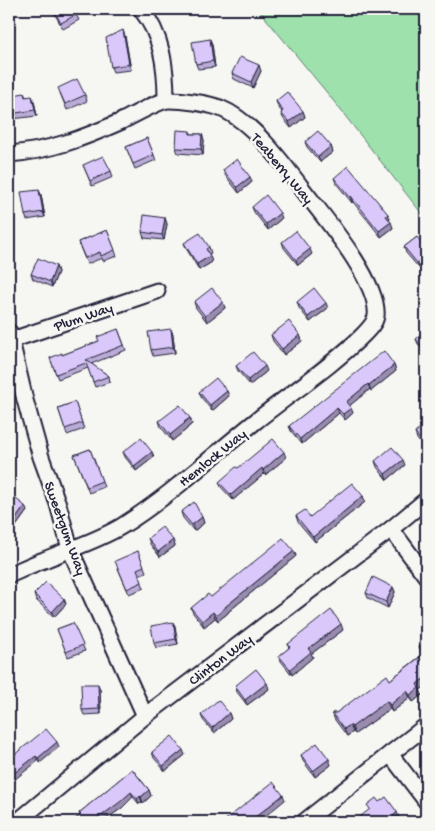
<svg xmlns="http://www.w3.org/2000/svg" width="435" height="831" font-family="'Gochi Hand',sans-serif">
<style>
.green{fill:#9ee1ac;stroke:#608274}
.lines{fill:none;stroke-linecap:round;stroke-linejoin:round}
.minor-casing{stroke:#22223b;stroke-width:19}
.minor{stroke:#f6f6f2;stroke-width:15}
.wall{fill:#bbacd7;stroke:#22223b}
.shaded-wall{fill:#998caf;stroke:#22223b}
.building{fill:#dac8fa;stroke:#22223b}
.labels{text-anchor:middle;stroke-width:5;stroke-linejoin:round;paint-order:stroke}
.street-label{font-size:15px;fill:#22223b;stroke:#f6f6f2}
</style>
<rect width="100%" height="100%" fill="#f6f6f2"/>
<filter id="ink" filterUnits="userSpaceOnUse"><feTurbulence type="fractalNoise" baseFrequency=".02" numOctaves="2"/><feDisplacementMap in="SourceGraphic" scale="10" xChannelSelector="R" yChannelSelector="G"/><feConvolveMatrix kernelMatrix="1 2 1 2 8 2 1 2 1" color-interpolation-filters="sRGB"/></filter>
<g filter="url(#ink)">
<path class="green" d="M258,9H426V219L328,94Z"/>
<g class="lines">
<defs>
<g id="minor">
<path d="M141,9C162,35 166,67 166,99"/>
<path d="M9,154C50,151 84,138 122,121C132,116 160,100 169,100C183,100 206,103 220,108C252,121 283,163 304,191C324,217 380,283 376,316C375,323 368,330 363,335C332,366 291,393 256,421C212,456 170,496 122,526C97,541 70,549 44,560C32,564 21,570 9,575"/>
<path d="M9,332L25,400L41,457L58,504L70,549L145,716"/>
<path d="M9,341L157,291"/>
<path d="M391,529L426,576"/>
<path d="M390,754L426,801"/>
<path d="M17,822L145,716L391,529L426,500"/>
<path d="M304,822L390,754L426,726"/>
</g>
</defs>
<use href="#minor" class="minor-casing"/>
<use href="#minor" class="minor"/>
</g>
<g class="wall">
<path d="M52,9H73L79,20L63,29Z"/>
<path d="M125,36L131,70L113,72L111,67Z"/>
<path d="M212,44L215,67L198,69L196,64Z"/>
<path d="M261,71L253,88L234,79L232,73Z"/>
<path d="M24,93L26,97L34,101L37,116L12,119L10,114Z"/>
<path d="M60,93L85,95L87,101L67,110Z"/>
<path d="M276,101L303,111L305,117L291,128L283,118L281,113L282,112L278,107Z"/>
<path d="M190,131L191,134H202L204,140L203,155L178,153L176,148Z"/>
<path d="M147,138L156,160L135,169L126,147Z"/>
<path d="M305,142L331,146L333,152L320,162L307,147Z"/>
<path d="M83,165L111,171L113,177L92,186Z"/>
<path d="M223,170L250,177L252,182L239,193L225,175Z"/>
<path d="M334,178L388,214L390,219L389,220L393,228L381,237L353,202L352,203L336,183Z"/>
<path d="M39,190L41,195L45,217L27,220L25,215Z"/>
<path d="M252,207L282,218L268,230L254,212Z"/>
<path d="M165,218L167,224L164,240L144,238L142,232Z"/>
<path d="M107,230L117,256L103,261L102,258L87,264L78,242Z"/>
<path d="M417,237L419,268L406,253L404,247Z"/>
<path d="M282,242L312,254L298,265L284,248Z"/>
<path d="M184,243L209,247L211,253L209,254L212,262L199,270L186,248Z"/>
<path d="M56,266L58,272L52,287L33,279L31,274Z"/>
<path d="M194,302H223L225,308L207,322L196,308Z"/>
<path d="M297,302L328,308L310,322L299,308Z"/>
<path d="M118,329L126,350L91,364L109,376L110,382L95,387L88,368L58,379L50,358L62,355L99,341Z"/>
<path d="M171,329L173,335L175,353L153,356L151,350Z"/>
<path d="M426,330V352L423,350L418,344L416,339Z"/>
<path d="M271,335H300L302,341L284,355L273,341Z"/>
<path d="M394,365L396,371L371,391L370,389L349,406L353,413L345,420L339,413L302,444L291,431L289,426Z"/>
<path d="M236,366L267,371L250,385L238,371Z"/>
<path d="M227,391L229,396L212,411L201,397L199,392Z"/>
<path d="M75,402L84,429L67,435L58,408Z"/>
<path d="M190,418L192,424L187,428V429L172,441L161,427L159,421Z"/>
<path d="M426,422V450L417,439L415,433L425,425L424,424Z"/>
<path d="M90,449L104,487L89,493L74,455Z"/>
<path d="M123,452H152L154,457L136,471L125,457Z"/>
<path d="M9,458L13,470L11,471L14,479L9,481Z"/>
<path d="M286,458L265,475L264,474L233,500L221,487L219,482L238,468Z"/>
<path d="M375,461L405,465L387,480L377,467Z"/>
<path d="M363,496L365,502L315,542L298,522L296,516L310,517Z"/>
<path d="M9,498L27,511L14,529L9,525Z"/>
<path d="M181,512L202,517L204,523L194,531L183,518Z"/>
<path d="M148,538L173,540L175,546L160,557L150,544Z"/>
<path d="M138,551L146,572L139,575L144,588L129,594L117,566Z"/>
<path d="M294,551L296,556L228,612V613L218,621L215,618L204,627L193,613L191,608Z"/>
<path d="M393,587L395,592L388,608L368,598L366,593Z"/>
<path d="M34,594L64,599L66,604L54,617L36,600Z"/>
<path d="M73,623L85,651L68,657L57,629Z"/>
<path d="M175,627L178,644L156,648L154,643Z"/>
<path d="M343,630L311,654L313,657L292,675L281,661L279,656L289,648L288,644Z"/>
<path d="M426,633V686L420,690L422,695L413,702L410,698L392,712L390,709L355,734L353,732L347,736L335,720L332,713H336L390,680L423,654L421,651L418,644L422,641L420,638Z"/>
<path d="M235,686L269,689L247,705L237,692Z"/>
<path d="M100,689L101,714L84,715L82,710Z"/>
<path d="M229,713L231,719L214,733L203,720L201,715Z"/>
<path d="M152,752L185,755L165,771L154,758Z"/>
<path d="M301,755L331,765L315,777L303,761Z"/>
<path d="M132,769L149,790L151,796L143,803L142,802L139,804L133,797L122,808L102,822H71L80,816L79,813Z"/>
</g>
<g class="shaded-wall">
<path d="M123,30L125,36L131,70L129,64Z"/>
<path d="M210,39L212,44L215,67L213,61Z"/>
<path d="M259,65L261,71L253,88L251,82Z"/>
<path d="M32,96L34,101L37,116L35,110Z"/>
<path d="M303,111L305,117L291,128L289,122Z"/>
<path d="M202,134L204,140L203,155L201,149Z"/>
<path d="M331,146L333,152L320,162L318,157Z"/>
<path d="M250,177L252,182L239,193L237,187Z"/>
<path d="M39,190L41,195L45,217L43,212Z"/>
<path d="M351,196L353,202L352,203L350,197Z"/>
<path d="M280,213L282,218L268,230L266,224Z"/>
<path d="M388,214L390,219L388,221L386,216Z"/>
<path d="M165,218L167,224L164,240L162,235Z"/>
<path d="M391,222L393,228L381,237L379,231Z"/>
<path d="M310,249L312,254L298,265L296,260Z"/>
<path d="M426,255V262L419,268L417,263Z"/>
<path d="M210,256L212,262L199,270L197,264Z"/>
<path d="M56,266L58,272L52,287L50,282Z"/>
<path d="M223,302L225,308L207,322L205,316Z"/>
<path d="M326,303L328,308L310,322L308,317Z"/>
<path d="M171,329L173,335L175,353L173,347Z"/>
<path d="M300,335L302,341L284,355L282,349Z"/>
<path d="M394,365L396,371L371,391L369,385Z"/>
<path d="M265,366L267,371L250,385L248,380Z"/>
<path d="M368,384L370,389L348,407L346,402Z"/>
<path d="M227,391L229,396L212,411L210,405Z"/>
<path d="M337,408L339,413L302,444L300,439Z"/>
<path d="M351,408L353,413L345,420L343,414Z"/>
<path d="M190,418L192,424L187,428V429L172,441L170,435Z"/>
<path d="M152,452L154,457L136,471L134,466Z"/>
<path d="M284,452L286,458L265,475L263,470Z"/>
<path d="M403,460L405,465L387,480L385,474Z"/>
<path d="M262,468L264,474L233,500L231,495Z"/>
<path d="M363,496L365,502L315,542L313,537Z"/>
<path d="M25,506L27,511L14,529L12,524Z"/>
<path d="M202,517L204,523L194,531L192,525Z"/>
<path d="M173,540L175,546L160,557L158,552Z"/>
<path d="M294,551L296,556L228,612V613L218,621L216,616L225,607Z"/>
<path d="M393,587L395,592L388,608L386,602Z"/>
<path d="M64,599L66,604L54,617L52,612Z"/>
<path d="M213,612L215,618L204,627L202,621Z"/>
<path d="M173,622L175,627L178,644L176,639Z"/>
<path d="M341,624L343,630L311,654L313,657L292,675L290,669L308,649Z"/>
<path d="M426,677V686L420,690L422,695L413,702L410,695L417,684Z"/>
<path d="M267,683L269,689L247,705L245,700Z"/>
<path d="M98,684L100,689L101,714L99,709Z"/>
<path d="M407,691L410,698L392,712L390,705Z"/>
<path d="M387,701L390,709L355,734L352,727Z"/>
<path d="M229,713L231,719L214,733L212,728Z"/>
<path d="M350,725L353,732L347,736L344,729Z"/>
<path d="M57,742L59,747L40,763L38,758Z"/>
<path d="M183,750L185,755L165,771L163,766Z"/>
<path d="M36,756L38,761L9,784V777Z"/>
<path d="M329,759L331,765L315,777L313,771Z"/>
<path d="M149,790L151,796L143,803L141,797Z"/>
<path d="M131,792L133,797L122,808L102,822H93Z"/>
<path d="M283,795L285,800L258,822H249Z"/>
<path d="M140,796L142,802L139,804L137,799Z"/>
<path d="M397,812L399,818L395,821L393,816Z"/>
</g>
<g class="building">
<path d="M53,9H73L77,14L61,23Z"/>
<path d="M123,30L129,64L111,67L106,38Z"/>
<path d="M210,39L213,61L196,64L192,42Z"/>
<path d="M240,57L259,65L251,82L232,73Z"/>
<path d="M77,79L85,95L65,104L58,88Z"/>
<path d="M287,92L303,111L289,122L281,113L283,111L276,101Z"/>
<path d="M24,93L25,97L32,96L35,110L10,114L9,104V96Z"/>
<path d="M177,130L190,131V134H202L201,149L176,148Z"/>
<path d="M318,131L331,146L318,157L305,142Z"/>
<path d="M147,138L154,155L133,164L126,147Z"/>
<path d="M103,156L111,171L90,181L83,165Z"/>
<path d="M237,159L250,177L237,187L223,170Z"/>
<path d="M348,166L388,214L386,216L391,222L379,231L351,196L350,197L334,178Z"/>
<path d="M39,190L43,212L25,215L21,192Z"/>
<path d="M266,195L280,213L266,224L252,207Z"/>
<path d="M144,215L165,218L162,235L142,232Z"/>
<path d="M107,230L115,250L101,256L100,252L85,258L78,242Z"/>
<path d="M296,231L310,249L296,260L282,242Z"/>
<path d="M200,233L209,247L206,249L210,256L197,264L184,243Z"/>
<path d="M417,237L426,248V255L417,263L404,247Z"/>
<path d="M38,258L56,266L50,282L31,274Z"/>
<path d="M212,288L223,302L205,316L194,302Z"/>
<path d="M314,288L326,303L308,317L297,302Z"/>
<path d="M289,321L300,335L282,349L271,335Z"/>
<path d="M118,329L124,345L86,360L109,376L93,382L86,363L56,374L50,358L62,353V355L99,341L97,337Z"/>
<path d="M171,329L173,347L151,350L148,332Z"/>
<path d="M426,330V347L421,345L416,339Z"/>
<path d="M384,351L394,365L369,385L368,384L346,402L351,408L343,414L337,408L300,439L289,426Z"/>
<path d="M253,352L265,366L248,380L236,366Z"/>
<path d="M216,378L227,391L210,405L199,392Z"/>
<path d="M75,402L82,423L65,429L58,408Z"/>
<path d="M180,405L190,418L184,422L185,423L170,435L159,421Z"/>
<path d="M426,422V447L415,433L425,425L424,424Z"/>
<path d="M141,438L152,452L134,466L123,452Z"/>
<path d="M273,439L284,452L263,470L262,468L231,495L219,482L236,467L238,468Z"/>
<path d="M392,447L403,460L385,474L375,461Z"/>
<path d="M90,449L102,481L87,487L74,455Z"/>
<path d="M9,459L11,465H9L12,474L9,475Z"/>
<path d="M352,483L363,496L313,537L296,516L305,510L310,517Z"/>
<path d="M11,495L25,506L12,524L9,521V498Z"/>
<path d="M194,502L202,517L192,525L181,512Z"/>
<path d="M162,527L173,540L158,552L148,538Z"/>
<path d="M283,538L294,551L225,607H226L216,616L213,612L202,621L191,608L208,594L211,597Z"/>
<path d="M138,551L144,566L137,569L142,582L127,589L115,561Z"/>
<path d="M373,577L393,587L386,602L366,593Z"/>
<path d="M46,582L64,599L52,612L34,594Z"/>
<path d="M331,610L341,624L308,649L311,652L290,669L279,656L290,647L288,644Z"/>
<path d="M173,622L176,639L154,643L151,626Z"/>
<path d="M73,623L83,645L66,652L57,629Z"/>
<path d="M426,633V677L417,684L419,688L410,695L407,691L390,705L387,701L352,727L350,725L344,729L332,713H336L387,675L390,680L425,653L418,644L423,641L420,638Z"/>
<path d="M256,669L267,683L245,700L235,686Z"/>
<path d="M81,684H98L99,709L82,710Z"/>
<path d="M218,700L229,713L212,728L201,715Z"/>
<path d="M46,729L57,742L38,758L36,756L9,777V755L12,752L14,755Z"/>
<path d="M172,736L183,750L163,766L152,752Z"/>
<path d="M317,743L329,759L313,771L301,755Z"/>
<path d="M132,769L149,790L141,797L140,796L137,799L131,792L120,802L93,822H71L81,815L79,813Z"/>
<path d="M273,782L283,795L249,822H223Z"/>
<path d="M386,797L397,812L393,816L398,822H360L357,819L370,809L367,805L376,798L379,802Z"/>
</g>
</g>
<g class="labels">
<g class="street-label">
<text transform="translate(283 168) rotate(50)" y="5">Teaberry Way</text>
<text transform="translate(83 316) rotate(-19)" y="5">Plum Way</text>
<text transform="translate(212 457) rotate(-39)" y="5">Hemlock Way</text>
<text transform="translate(66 528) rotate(70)" y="5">Sweetgum Way</text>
<text transform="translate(220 659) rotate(-37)" y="5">Clinton Way</text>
</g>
</g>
<rect width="435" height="831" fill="none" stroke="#f6f6f2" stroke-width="30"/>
<rect x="15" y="15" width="405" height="801" fill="none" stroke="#22223b" stroke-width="2" filter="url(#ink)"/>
</svg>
